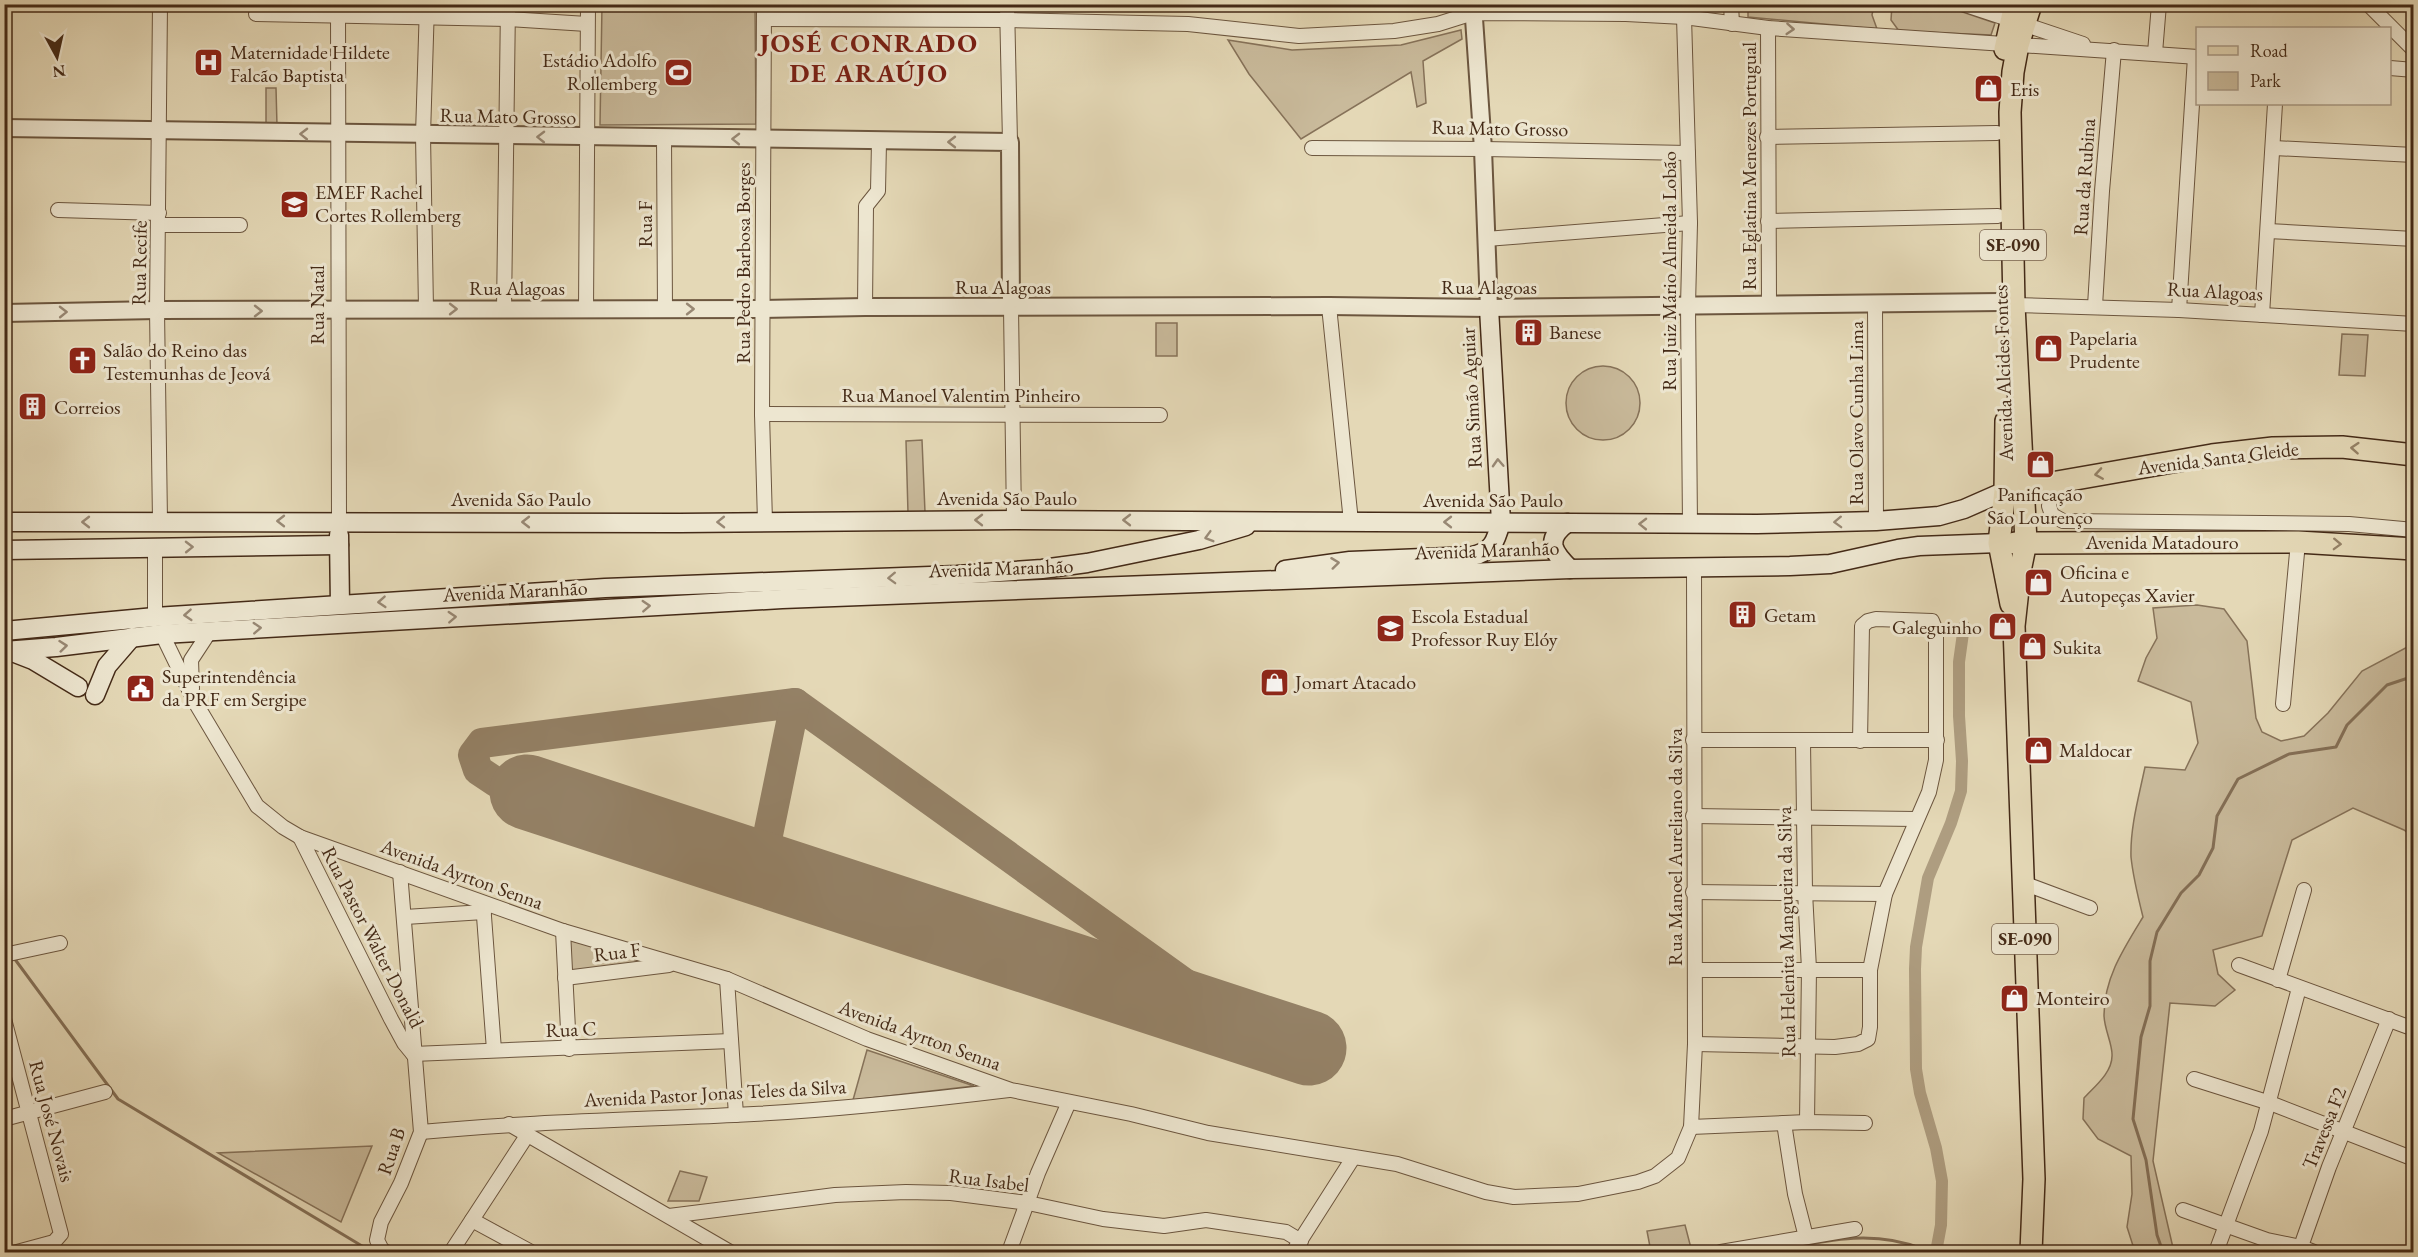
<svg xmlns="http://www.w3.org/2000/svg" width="2418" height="1257" font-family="'EB Garamond',serif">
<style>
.green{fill:#c9ba9b;stroke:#867259;stroke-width:1.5}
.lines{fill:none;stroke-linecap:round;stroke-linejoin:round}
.stream{stroke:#846f56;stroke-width:3}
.canal{stroke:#ae9d80;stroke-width:12}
.taxiway{stroke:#948166;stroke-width:30}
.runway{stroke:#948166;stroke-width:75}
.minor-casing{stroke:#6c563f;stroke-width:16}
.tertiary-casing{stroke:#6c563f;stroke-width:20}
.secondary-casing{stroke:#442a17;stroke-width:21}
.primary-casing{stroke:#442a17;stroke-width:24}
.minor{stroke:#ede6d0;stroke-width:14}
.tertiary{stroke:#ede6d0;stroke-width:16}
.secondary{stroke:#ede6d0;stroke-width:18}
.primary{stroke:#e4d8b6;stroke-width:21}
.oneway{stroke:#988874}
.oneway2{stroke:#948166}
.labels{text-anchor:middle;stroke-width:6;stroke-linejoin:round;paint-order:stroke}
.shield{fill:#ede6d0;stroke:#77624e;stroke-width:1.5}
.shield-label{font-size:18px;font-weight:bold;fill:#442a17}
.poi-label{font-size:20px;fill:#442a17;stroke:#ede6d0;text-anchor:start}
.street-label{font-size:20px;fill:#442a17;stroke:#ede6d0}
.district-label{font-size:26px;font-weight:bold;letter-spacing:1.5px;fill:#7a1f14;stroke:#ede6d0}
</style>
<rect width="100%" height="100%" fill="#e4d8b6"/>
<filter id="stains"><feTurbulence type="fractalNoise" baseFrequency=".00333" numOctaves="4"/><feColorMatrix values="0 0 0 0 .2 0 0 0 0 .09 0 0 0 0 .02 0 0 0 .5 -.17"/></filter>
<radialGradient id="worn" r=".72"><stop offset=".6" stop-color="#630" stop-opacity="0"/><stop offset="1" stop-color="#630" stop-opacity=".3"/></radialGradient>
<g class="green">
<path d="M1939,4L1995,23L1991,35L1899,31L1891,20L1892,5Z"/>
<path d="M602,5H755L756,124L600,125Z"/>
<path d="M1748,5H1874L1872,15L1877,29L1748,17Z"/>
<path d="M1461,30L1462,39L1423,61L1426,103L1417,107L1411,72L1301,139L1249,74L1228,40L1292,50L1401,45Z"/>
<path d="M266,88H276L277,126H266Z"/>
<rect x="1156" y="323" width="21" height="33"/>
<path d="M2342,334L2368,335L2365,376L2339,375Z"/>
<circle cx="1603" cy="403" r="37"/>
<path d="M922,440L925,512L908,513L906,441Z"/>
<path d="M2197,605L2224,609L2247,641L2256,718L2262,732L2281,741L2304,736L2328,713L2362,671L2413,644V837L2404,830L2353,808L2292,840L2262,936L2213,950L2218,974L2235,990L2215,1006L2170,1003L2153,1161L2174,1252H2135L2127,1227L2132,1194L2131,1156L2098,1139L2083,1119L2084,1098C2094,1087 2112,1073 2112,1056C2113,1045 2104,1029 2104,1015C2104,978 2124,948 2143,917C2138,897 2133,877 2131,857C2130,827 2139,796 2145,767L2185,770L2198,743L2191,702L2138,681L2146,658L2157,638L2153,608Z"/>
<path d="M569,940L652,962L570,972Z"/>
<path d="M867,1050L974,1086L853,1100Z"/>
<path d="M372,1146L341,1222L218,1153Z"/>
<path d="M680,1171L707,1177L699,1201H668Z"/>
<path d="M1685,1225L1692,1252H1651L1647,1231Z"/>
</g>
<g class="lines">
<g class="stream">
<path d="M14,958L118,1099L372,1252"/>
<path d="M1768,1252C1820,1242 1871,1228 1922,1249L1923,1252"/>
<path d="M2163,1252L2157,1235L2146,1160L2133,1119L2141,1037L2150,1006V961L2157,932L2181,893L2199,875L2213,848L2217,816L2238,779L2289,754L2336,747L2347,725L2387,685L2414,676"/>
</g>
<path class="canal" d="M1936,1252L1941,1225L1942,1181L1936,1148L1920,1093L1916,1069L1915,969L1916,947L1928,878L1951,823L1961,791L1962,761L1959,716V662L1964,626"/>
<g class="taxiway">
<path d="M527,792L496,782L478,770L473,755L482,743L795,703L1247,1028"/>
<path d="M761,869L795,703"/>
</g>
<path class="runway" d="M527,792L1309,1048"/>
<defs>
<g id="minor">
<path d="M338,4L339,521"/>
<path d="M764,4L762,414L765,522"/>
<path d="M1007,4L1010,142"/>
<path d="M1731,4L1732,24"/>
<path d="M1963,4L2083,44"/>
<path d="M2368,4L2414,50"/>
<path d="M256,14L508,19L587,24"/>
<path d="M1684,17L1690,223L1688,306L1690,525"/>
<path d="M764,19L1006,20L1188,24L1299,36L1394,31L1438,24L1473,13L1626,14L1684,17L1768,28L2198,57"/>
<path d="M1768,28L1769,305"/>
<path d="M2155,53L2159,4"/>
<path d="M2390,68L2414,70"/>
<path d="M1767,137L1997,133"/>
<path d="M664,138L665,309"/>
<path d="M1312,148L1483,149L1688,153"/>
<path d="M2274,148L2414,155"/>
<path d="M58,210L159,213"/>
<path d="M1768,221L1998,216"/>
<path d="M159,225H240"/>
<path d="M2268,231L2414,239"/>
<path d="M1486,239L1690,223"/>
<path d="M1875,305L1876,521"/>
<path d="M2014,305L2179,310L2414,324"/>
<path d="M1329,306L1351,522"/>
<path d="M2095,306L2102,191L2114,50"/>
<path d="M865,307L866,206L878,191L879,142"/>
<path d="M1011,308L1014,520"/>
<path d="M426,309L423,135L427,4"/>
<path d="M504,310L508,4"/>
<path d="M586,310L588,4"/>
<path d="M2179,310L2195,57"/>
<path d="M2262,315L2275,104"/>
<path d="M762,414L1160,415"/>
<path d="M2052,482L2049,506L2052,515L2063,521L2349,524L2414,530"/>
<path d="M160,521L157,310L160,4"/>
<path d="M155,547V617"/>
<path d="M162,634L195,702L257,806L283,827L300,837L563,931L727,979L867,1039L1011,1090L1131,1114L1208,1133L1397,1164L1486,1192L1514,1197L1578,1194L1638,1182L1655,1176L1678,1158L1691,1127L1695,1044L1694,566"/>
<path d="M192,689L191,660L210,631"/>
<path d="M2283,704L2298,542"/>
<path d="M1693,740H1937"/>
<path d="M1803,741L1805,892L1809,969L1807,1122"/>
<path d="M1693,816L1916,819"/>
<path d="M300,837L391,1019L404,1043L413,1054"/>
<path d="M2023,883L2090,908"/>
<path d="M1693,892L1885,894"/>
<path d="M483,903L494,1050"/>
<path d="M405,917L484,912"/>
<path d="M563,931L569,1049"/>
<path d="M4,955L60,943"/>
<path d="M2239,965L2414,1029"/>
<path d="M1695,970H1870"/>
<path d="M565,978L669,965"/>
<path d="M727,979L736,1115"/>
<path d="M2278,980L2304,890"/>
<path d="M4,1019L61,1234L54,1242L17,1252"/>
<path d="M1695,1044L1835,1047L1858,1044L1868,1039L1870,1027V970L1885,894L1929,792L1936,760V631L1932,621L1876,619L1868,621L1862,626L1860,741"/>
<path d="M413,1054L731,1041"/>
<path d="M2194,1079L2270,1103L2414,1159"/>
<path d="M4,1119L105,1092"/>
<path d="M1784,1123L1795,1194L1806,1237"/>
<path d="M509,1124L730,1252"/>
<path d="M1691,1127L1807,1122L1865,1123"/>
<path d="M421,1132C525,1122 629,1120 734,1115C825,1111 918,1101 1009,1090"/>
<path d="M2183,1210L2267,1240L2301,1247L2314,1252"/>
<path d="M669,1216L835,1195L906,1192L951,1193L1028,1203L1103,1219L1164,1226L1206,1220L1286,1232L1301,1241"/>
<path d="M472,1220L531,1252"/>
<path d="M386,1252L382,1250L377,1240L381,1222L401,1183L421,1132L400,872"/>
<path d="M451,1252L528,1134"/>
<path d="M1009,1252L1038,1173L1069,1102"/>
<path d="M1293,1252L1353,1158"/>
<path d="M1721,1252L1855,1229"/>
<path d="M2216,1252L2261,1131L2299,988"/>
<path d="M2299,1252L2329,1167L2389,1019"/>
</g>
<g id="tertiary">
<path d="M1473,4L1483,149L1489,308"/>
<path d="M4,128L1010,142L1011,308"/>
<path d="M4,313L157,310L762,309L865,307L1329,306L1489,308L2001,302"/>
</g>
<g id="secondary">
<path d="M4,522L680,523L1014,520L1757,524L1876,521L1939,516L1964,509L2005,491"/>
<path d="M1567,523C1544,540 1553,552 1570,569"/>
<path d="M339,535L340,605"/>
<path d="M4,550L339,545"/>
<path d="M1285,570L1350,561L1472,556C1493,552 1496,540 1501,522L1489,308"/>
<path d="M4,631L155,617L605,588L957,575L1042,569L1087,563L1199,540L1246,526"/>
<path d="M4,651L56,647L162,634L782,599L1570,569L1790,566L1830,564L1898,549L1919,546L1999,543"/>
<path d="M15,653L33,660L78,687"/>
<path d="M95,695L107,666L132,637"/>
</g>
<g id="primary">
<path d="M2031,4L2018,45L2013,72L2010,112L2014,305L2026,542L2020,571L2014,626L2034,1179L2031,1252"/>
<path d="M2005,49L2015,4"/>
<path d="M2006,421L2005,491L1999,543L2011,604"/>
<path d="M2012,490L2212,455L2273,448L2342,447L2414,455"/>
<path d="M2015,543L2298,542L2414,549"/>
</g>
</defs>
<use href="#minor" class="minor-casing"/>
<use href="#tertiary" class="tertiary-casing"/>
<use href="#secondary" class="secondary-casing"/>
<use href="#primary" class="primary-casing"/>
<use href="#minor" class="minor"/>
<use href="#tertiary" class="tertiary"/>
<use href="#secondary" class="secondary"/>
<use href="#primary" class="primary"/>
</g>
<defs><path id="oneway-chevron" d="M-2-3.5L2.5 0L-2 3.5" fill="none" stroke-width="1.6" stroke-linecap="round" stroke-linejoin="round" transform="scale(1.5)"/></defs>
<g class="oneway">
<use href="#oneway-chevron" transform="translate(1790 29) rotate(4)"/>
<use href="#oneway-chevron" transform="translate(304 134) rotate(-179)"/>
<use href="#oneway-chevron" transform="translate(541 137) rotate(-179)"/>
<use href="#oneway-chevron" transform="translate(736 139) rotate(-179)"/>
<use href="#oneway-chevron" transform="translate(952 142) rotate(-180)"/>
<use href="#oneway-chevron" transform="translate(453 309)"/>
<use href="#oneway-chevron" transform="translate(690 309)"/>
<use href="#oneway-chevron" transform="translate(258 311)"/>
<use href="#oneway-chevron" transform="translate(63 312) rotate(-1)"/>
<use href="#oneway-chevron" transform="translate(1498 463) rotate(-93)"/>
<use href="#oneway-chevron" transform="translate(979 520) rotate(180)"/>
<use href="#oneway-chevron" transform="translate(1127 520) rotate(-180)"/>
<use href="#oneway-chevron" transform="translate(281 521) rotate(180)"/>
<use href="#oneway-chevron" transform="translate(86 522) rotate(180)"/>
<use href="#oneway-chevron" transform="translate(526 522) rotate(-180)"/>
<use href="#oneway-chevron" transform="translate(721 522) rotate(179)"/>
<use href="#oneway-chevron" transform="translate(1448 522) rotate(-180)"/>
<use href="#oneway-chevron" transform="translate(1838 522) rotate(178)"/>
<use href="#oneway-chevron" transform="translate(1643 524) rotate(-179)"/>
<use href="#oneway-chevron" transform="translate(1209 537) rotate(164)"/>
<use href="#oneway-chevron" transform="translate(189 547) rotate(-1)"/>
<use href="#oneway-chevron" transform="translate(1335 563) rotate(-7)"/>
<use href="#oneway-chevron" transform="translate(892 578) rotate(178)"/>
<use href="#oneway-chevron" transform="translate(382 602) rotate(176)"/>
<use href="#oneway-chevron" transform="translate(646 606) rotate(-3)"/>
<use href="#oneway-chevron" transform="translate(188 615) rotate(176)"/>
<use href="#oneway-chevron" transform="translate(452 617) rotate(-3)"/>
<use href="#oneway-chevron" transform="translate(257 628) rotate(-3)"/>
<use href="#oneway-chevron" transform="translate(63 646) rotate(-6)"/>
</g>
<g class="oneway2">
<use href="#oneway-chevron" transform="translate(2355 448) rotate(-176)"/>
<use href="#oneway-chevron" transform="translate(2099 474) rotate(171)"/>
<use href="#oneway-chevron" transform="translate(2337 544) rotate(2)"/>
</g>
<defs>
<symbol id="hospital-square" viewBox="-11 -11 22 22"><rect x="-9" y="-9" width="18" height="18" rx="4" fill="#8f2418" stroke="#ede6d0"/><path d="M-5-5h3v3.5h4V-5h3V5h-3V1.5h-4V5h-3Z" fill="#fff"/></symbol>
<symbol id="stadium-square" viewBox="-11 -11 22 22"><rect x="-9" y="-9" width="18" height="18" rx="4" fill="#8f2418" stroke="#ede6d0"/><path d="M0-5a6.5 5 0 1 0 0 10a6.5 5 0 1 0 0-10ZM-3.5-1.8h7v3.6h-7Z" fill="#fff"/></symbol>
<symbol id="shop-square" viewBox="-11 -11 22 22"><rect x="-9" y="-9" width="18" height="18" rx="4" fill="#8f2418" stroke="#ede6d0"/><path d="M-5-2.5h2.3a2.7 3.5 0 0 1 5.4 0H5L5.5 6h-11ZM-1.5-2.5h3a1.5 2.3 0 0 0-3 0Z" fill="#fff"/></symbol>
<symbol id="school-square" viewBox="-11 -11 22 22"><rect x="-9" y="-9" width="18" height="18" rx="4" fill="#8f2418" stroke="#ede6d0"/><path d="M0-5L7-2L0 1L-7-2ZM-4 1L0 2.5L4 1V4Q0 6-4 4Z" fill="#fff"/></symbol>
<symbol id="building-square" viewBox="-11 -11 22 22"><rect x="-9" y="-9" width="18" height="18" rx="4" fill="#8f2418" stroke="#ede6d0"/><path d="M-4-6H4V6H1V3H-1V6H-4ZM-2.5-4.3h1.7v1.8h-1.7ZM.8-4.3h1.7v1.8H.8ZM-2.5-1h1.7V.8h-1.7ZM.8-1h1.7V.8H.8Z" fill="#fff"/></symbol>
<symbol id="church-square" viewBox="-11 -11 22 22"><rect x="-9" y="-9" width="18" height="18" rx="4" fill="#8f2418" stroke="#ede6d0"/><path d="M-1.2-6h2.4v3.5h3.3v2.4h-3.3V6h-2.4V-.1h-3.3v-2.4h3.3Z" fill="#fff"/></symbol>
<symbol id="civic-square" viewBox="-11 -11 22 22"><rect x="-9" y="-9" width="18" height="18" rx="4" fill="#8f2418" stroke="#ede6d0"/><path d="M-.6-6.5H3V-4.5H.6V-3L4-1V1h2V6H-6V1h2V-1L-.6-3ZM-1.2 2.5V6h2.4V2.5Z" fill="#fff"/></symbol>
</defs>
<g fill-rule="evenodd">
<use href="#hospital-square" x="192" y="46" width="33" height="33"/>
<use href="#stadium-square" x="662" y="56" width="33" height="33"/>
<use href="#shop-square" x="1972" y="72" width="33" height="33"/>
<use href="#school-square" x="278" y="188" width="33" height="33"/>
<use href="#building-square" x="1512" y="316" width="33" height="33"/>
<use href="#shop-square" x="2032" y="332" width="33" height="33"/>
<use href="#church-square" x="66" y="344" width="33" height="33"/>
<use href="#building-square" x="16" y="390" width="33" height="33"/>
<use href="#shop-square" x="2024" y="448" width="33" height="33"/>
<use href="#shop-square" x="2022" y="566" width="33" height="33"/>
<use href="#building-square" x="1726" y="598" width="33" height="33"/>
<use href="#shop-square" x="1986" y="610" width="33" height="33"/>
<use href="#school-square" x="1374" y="612" width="33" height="33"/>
<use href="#shop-square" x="2016" y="630" width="33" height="33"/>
<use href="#shop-square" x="1258" y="666" width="33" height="33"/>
<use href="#civic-square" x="124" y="672" width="33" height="33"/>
<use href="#shop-square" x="2022" y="734" width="33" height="33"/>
<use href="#shop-square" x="1998" y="982" width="33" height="33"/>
</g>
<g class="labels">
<g class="shield">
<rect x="1980" y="230" width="66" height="30" rx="4.5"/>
<rect x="1992" y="924" width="66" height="30" rx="4.5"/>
</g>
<g class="shield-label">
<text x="2013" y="251">SE-090</text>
<text x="2025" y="945">SE-090</text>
</g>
<g class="poi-label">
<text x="230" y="59">Maternidade Hildete<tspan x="230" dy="23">Falcão Baptista</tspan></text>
<text x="657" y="67" text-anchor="end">Estádio Adolfo<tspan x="657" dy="23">Rollemberg</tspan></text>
<text x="2010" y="96">Eris</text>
<text x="315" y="199">EMEF Rachel<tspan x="315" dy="23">Cortes Rollemberg</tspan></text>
<text x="1549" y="339">Banese</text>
<text x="2069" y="345">Papelaria<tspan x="2069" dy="23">Prudente</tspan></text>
<text x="103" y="357">Salão do Reino das<tspan x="103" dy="23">Testemunhas de Jeová</tspan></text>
<text x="54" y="414">Correios</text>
<text x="2040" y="501" text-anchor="middle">Panificação<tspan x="2040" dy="23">São Lourenço</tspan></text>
<text x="2060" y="579">Oficina e<tspan x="2060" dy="23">Autopeças Xavier</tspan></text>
<text x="1764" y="622">Getam</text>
<text x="1411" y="623">Escola Estadual<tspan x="1411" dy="23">Professor Ruy Elóy</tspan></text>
<text x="1982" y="634" text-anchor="end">Galeguinho</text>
<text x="2053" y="654">Sukita</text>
<text x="162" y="683">Superintendência<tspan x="162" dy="23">da PRF em Sergipe</tspan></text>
<text x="1295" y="689">Jomart Atacado</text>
<text x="2059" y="757">Maldocar</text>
<text x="2036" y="1005">Monteiro</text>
</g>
<g class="street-label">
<text transform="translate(508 116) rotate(1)" y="7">Rua Mato Grosso</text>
<text transform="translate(1500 128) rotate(1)" y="7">Rua Mato Grosso</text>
<text transform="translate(1749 166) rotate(-90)" y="7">Rua Eglatina Menezes Portugual</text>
<text transform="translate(2084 177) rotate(-86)" y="7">Rua da Rubina</text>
<text transform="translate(645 224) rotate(-90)" y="7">Rua F</text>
<text transform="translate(139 263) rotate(-89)" y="7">Rua Recife</text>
<text transform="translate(743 263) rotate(-90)" y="7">Rua Pedro Barbosa Borges</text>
<text transform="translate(1669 271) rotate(-90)" y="7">Rua Juiz Mário Almeida Lobão</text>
<text x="1003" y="294">Rua Alagoas</text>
<text x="1489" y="294">Rua Alagoas</text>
<text x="517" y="295">Rua Alagoas</text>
<text transform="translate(2215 291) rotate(3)" y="7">Rua Alagoas</text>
<text transform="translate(317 305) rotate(-90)" y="7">Rua Natal</text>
<text transform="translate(2003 373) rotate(-92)" y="7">Avenida Alcides Fontes</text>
<text x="961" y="402">Rua Manoel Valentim Pinheiro</text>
<text transform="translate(1471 398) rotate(-93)" y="7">Rua Simão Aguiar</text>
<text transform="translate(1856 413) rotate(-90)" y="7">Rua Olavo Cunha Lima</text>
<text transform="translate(2218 458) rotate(-7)" y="7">Avenida Santa Gleide</text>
<text x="1007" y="505">Avenida São Paulo</text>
<text x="521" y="506">Avenida São Paulo</text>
<text x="1493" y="507">Avenida São Paulo</text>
<text x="2162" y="549">Avenida Matadouro</text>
<text transform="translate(1487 550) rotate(-2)" y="7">Avenida Maranhão</text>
<text transform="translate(1001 568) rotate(-2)" y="7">Avenida Maranhão</text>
<text transform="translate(515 591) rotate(-3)" y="7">Avenida Maranhão</text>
<text transform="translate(1675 847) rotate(-90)" y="7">Rua Manoel Aureliano da Silva</text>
<text transform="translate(462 874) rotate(20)" y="7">Avenida Ayrton Senna</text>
<text transform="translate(1786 932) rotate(-91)" y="7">Rua Helenita Mangueira da Silva</text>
<text transform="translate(373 937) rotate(63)" y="7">Rua Pastor Walter Donald</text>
<text transform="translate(617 952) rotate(-7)" y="7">Rua F</text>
<text transform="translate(571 1029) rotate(-2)" y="7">Rua C</text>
<text transform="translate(920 1035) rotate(20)" y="7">Avenida Ayrton Senna</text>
<text transform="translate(715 1093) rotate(-3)" y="7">Avenida Pastor Jonas Teles da Silva</text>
<text transform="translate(52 1121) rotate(75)" y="7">Rua José Novais</text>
<text transform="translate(2324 1128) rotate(-68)" y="7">Travessa F2</text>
<text transform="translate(391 1151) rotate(-71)" y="7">Rua B</text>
<text transform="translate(989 1180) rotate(7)" y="7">Rua Isabel</text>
</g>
<g class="district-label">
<text x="869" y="52">JOSÉ CONRADO<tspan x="869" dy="30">DE ARAÚJO</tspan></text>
</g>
</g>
<rect width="2418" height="1257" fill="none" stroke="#e4d8b6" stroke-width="24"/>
<rect x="6" y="6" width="2406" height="1245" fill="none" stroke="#442a17" stroke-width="3"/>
<rect x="12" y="12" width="2394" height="1233" fill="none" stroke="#442a17" stroke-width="1.5"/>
<rect x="2196" y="27" width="195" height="78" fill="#ede6d0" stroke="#a99b86" stroke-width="1.5"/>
<rect x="2208" y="46" width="30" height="9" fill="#e4d8b6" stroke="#a99b86" stroke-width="1.5"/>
<text x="2250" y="57" font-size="18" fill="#442a17">Road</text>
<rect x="2208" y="72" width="30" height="18" fill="#c9ba9b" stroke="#a99b86" stroke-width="1.5"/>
<text x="2250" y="87" font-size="18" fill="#442a17">Park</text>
<g transform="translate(57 57) rotate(172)" stroke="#ede6d0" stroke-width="4.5" paint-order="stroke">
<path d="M0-4.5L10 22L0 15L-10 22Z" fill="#442a17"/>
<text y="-9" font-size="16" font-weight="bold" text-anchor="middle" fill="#442a17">N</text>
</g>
<rect width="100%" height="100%" filter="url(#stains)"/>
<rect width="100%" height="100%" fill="url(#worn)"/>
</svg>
